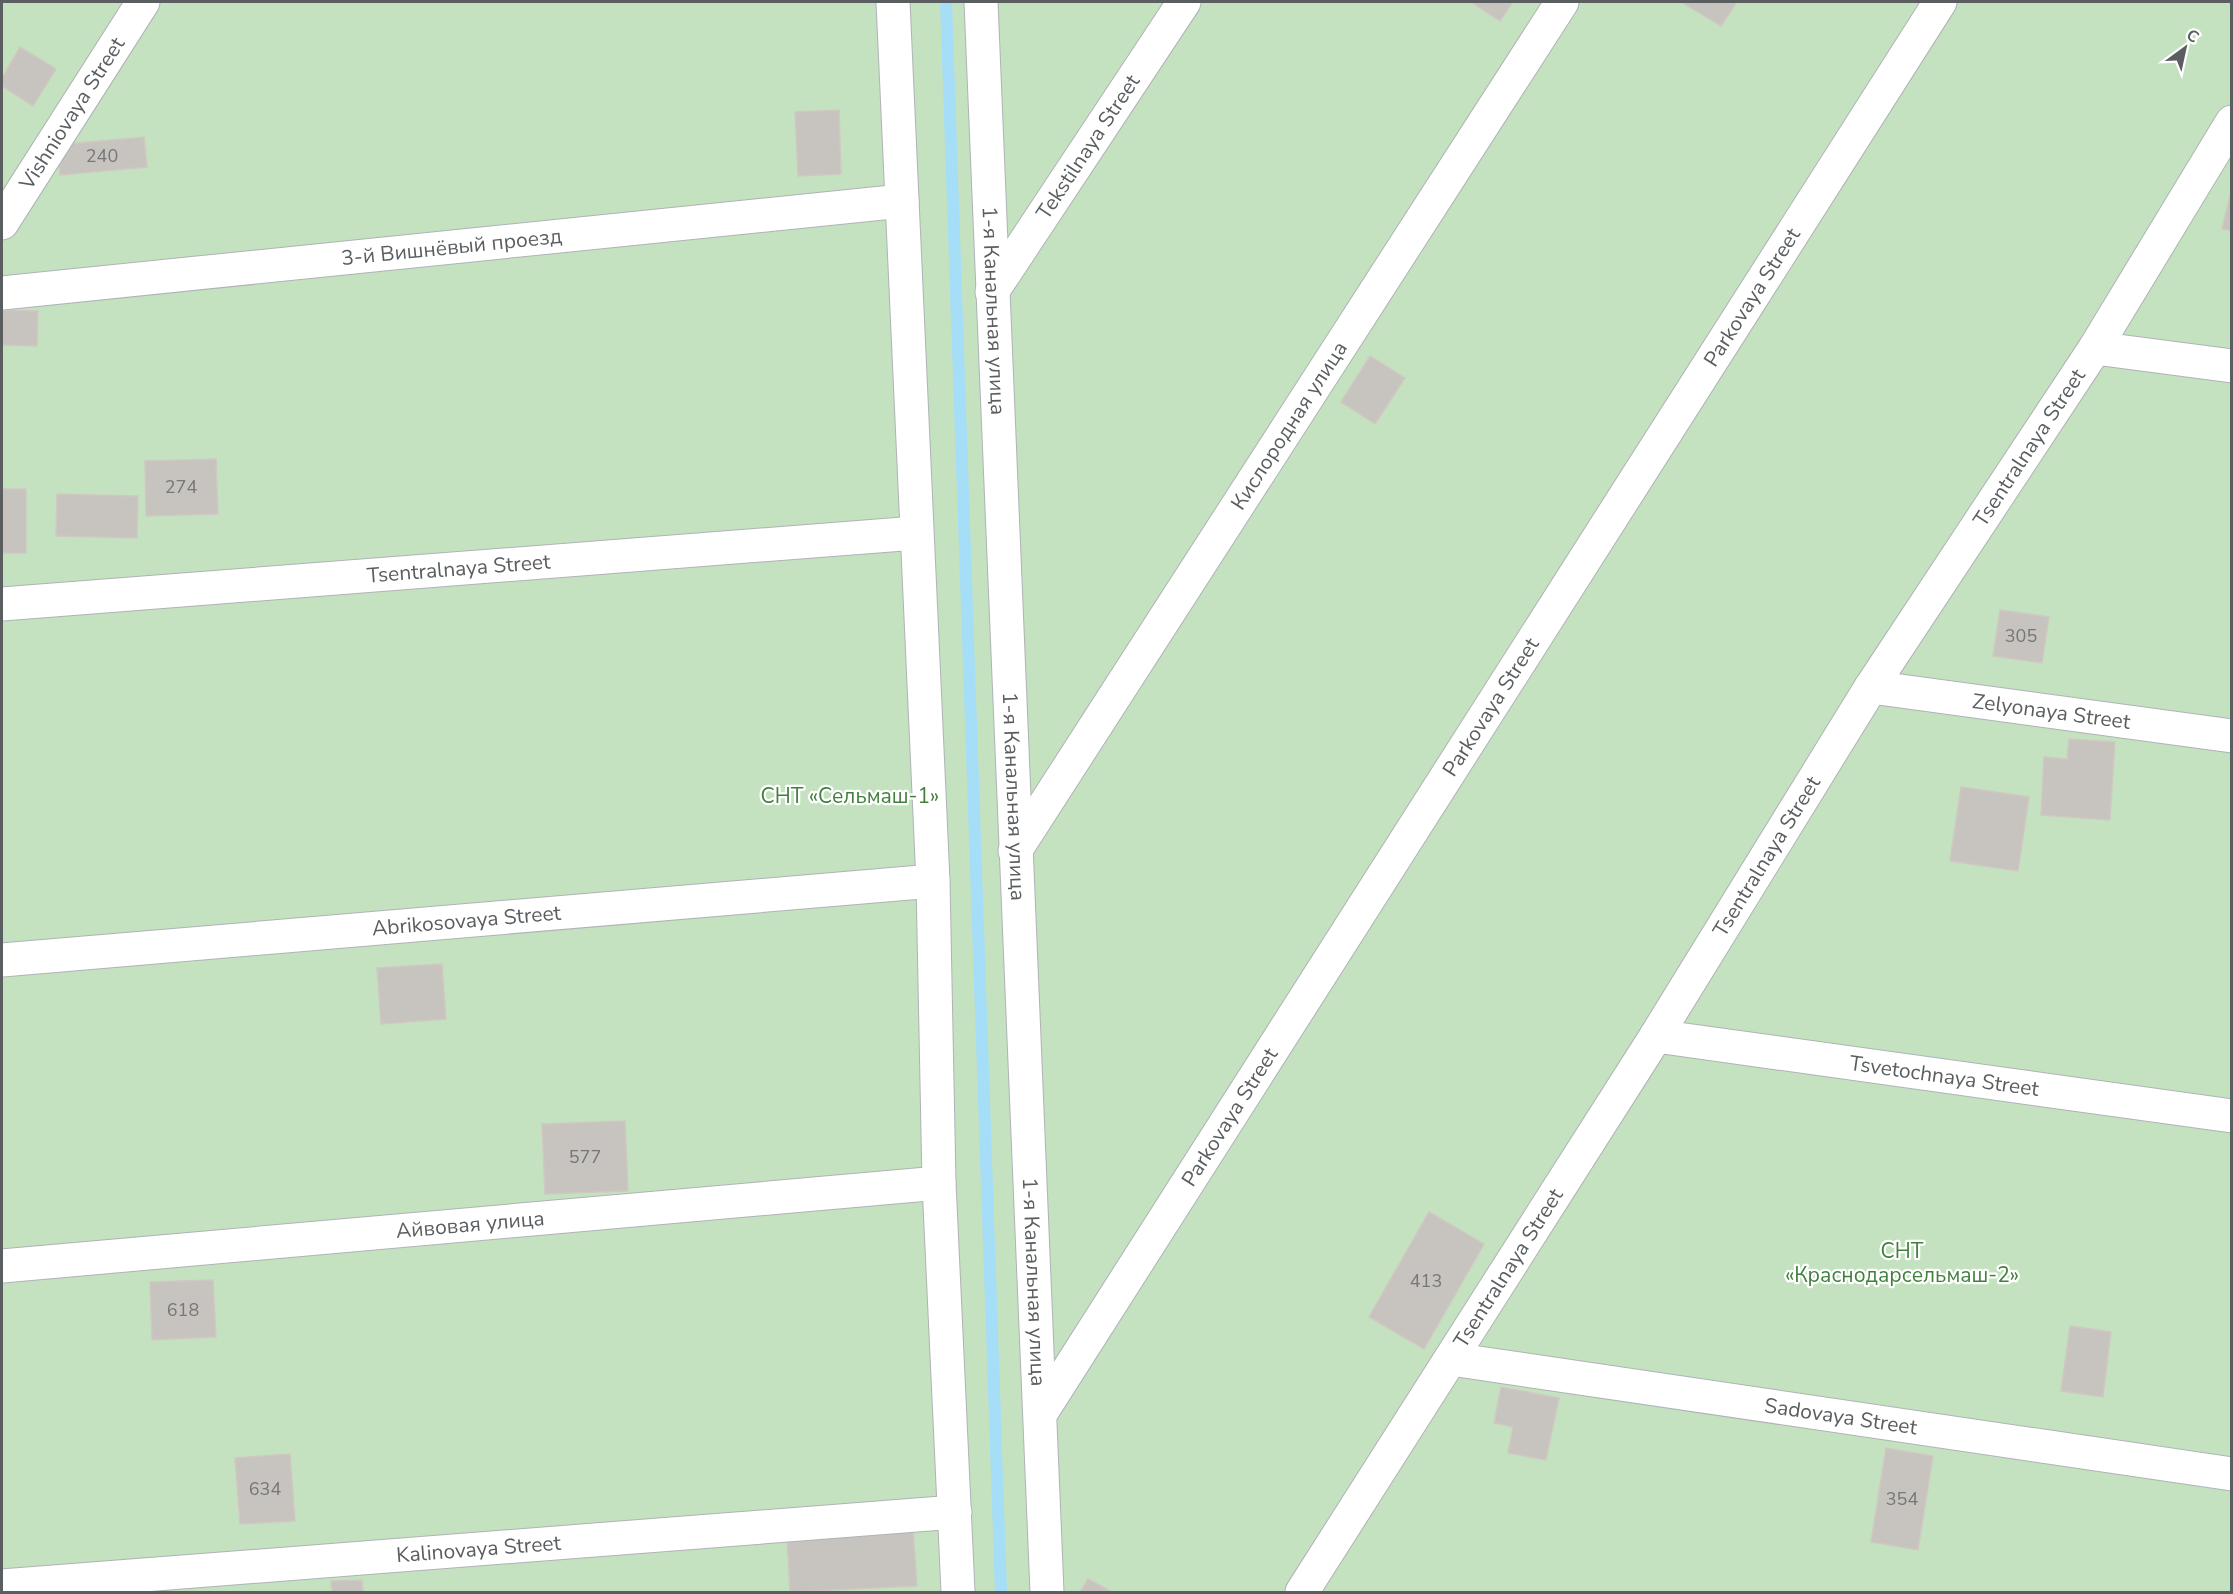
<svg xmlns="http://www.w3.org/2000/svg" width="2233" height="1594" font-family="'Nunito Sans',sans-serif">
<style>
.green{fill:#c4e1c0}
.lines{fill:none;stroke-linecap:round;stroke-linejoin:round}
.stream{stroke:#a7def7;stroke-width:12}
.building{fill:#c7c3bf;stroke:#d0c9c1;stroke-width:1.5}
.minor-casing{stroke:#b0b3b6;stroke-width:35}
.minor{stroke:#fff;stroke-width:33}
.labels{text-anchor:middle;stroke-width:4.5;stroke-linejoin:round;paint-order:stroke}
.number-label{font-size:18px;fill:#757778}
.street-label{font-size:21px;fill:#5a5e61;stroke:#fff}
.park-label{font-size:21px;fill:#417f3c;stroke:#fff}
</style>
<rect width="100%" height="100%" fill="#ece8e2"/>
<rect class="green" x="2" y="2" width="2229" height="1590"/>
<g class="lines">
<path class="stream" d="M946,2L1001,1592"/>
</g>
<g class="building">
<path d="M1471,2H1513L1500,21Z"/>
<path d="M1681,2H1737L1721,26Z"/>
<path d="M20,47L56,69L33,106L2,86V78Z"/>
<path d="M839,110L841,174L798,176L795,112Z"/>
<path d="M144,137L147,167L60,175L57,145Z"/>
<path d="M2232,188V231L2222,229Z"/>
<path d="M2,310L38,311L37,346L2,345Z"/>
<path d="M1370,356L1405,378L1375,424L1341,402Z"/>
<path d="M216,459L218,514L146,516L145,461Z"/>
<rect x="2" y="489" width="24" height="64"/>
<path d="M57,494L138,496L137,538L56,536Z"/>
<path d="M2000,610L2049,617L2042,663L1993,656Z"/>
<path d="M2069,739L2115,742L2110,820L2041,815L2044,757L2067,759Z"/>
<path d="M1961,787L2029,797L2018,871L1950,861Z"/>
<path d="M442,964L446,1019L381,1024L377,968Z"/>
<path d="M625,1121L628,1191L545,1194L542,1124Z"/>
<path d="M1429,1212L1484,1244L1424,1349L1369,1317Z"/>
<path d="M213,1280L216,1337L152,1340L150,1282Z"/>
<path d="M2070,1326L2111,1332L2103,1397L2061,1391Z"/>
<path d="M1501,1387L1559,1398L1546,1460L1508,1453L1513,1427L1494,1423Z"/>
<path d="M1886,1448L1933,1456L1918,1550L1871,1542Z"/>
<path d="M290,1454L295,1521L240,1524L235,1458Z"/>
<path d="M913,1530L917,1586L790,1592L787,1538Z"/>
<path d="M1088,1579L1112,1592H1080Z"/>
<path d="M362,1580L363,1592H332L331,1581Z"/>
</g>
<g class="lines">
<defs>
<g id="minor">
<path d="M893,2L933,881L939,1183L958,1592"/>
<path id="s1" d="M981,2L1047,1592"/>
<path id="s2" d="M2,223L143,2"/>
<path id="s3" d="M992,292L1184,2"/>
<path id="s4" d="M2,293L902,201"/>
<path d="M2095,348L2232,366"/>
<path id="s5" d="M2,604L916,533"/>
<path id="s6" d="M1871,687L2232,736"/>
<path id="s7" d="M1015,851L1562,2"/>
<path id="s8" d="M2,960L933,881"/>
<path id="s9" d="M1656,1036L2232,1116"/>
<path id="s10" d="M2,1266L939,1183"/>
<path id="s11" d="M1451,1359L2232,1474"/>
<path id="s12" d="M1041,1413L1940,2"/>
<path id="s13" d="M2,1586L955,1512"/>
<path id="s14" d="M1302,1592L1656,1036L1871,687L2095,348L2232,122"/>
</g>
</defs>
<use href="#minor" class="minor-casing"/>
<use href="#minor" class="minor"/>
</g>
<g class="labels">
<g class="number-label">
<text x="102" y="162">240</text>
<text x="181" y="493">274</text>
<text x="2021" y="642">305</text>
<text x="585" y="1163">577</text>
<text x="1426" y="1287">413</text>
<text x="183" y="1316">618</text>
<text x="265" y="1495">634</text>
<text x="1902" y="1505">354</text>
</g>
<g class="street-label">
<text dy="7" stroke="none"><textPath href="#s2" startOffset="130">Vishniovaya Street</textPath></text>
<text dy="7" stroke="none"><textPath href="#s3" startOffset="174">Tekstilnaya Street</textPath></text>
<text dy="7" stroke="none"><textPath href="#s4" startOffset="452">3-й Вишнёвый проезд</textPath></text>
<text dy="7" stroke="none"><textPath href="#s12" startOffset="1323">Parkovaya Street</textPath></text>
<text dy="7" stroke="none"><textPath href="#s1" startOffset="309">1-я Канальная улица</textPath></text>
<text dy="7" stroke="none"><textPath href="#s7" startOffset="506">Кислородная улица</textPath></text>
<text dy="7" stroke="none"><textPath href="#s14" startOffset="1356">Tsentralnaya Street</textPath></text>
<text dy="7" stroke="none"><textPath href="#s5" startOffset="458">Tsentralnaya Street</textPath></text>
<text dy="7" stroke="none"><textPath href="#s12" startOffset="837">Parkovaya Street</textPath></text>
<text dy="7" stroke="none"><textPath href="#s6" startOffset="182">Zelyonaya Street</textPath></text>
<text dy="7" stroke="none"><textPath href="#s1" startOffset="795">1-я Канальная улица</textPath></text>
<text dy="7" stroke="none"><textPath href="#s14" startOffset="870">Tsentralnaya Street</textPath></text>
<text dy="7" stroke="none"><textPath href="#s8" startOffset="466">Abrikosovaya Street</textPath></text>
<text dy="7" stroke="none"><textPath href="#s9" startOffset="291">Tsvetochnaya Street</textPath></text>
<text dy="7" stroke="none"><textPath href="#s12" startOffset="351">Parkovaya Street</textPath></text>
<text dy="7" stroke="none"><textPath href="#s10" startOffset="470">Айвовая улица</textPath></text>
<text dy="7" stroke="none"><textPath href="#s14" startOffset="384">Tsentralnaya Street</textPath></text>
<text dy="7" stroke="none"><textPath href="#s1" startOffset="1281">1-я Канальная улица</textPath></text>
<text dy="7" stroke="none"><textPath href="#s11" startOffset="394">Sadovaya Street</textPath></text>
<text dy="7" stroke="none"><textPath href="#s13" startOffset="478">Kalinovaya Street</textPath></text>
</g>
<g class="park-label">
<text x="850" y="803">СНТ «Сельмаш-1»</text>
<text x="1902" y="1258">СНТ<tspan x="1902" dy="24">«Краснодарсельмаш-2»</tspan></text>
</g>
</g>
<rect width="2233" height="1594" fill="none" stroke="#5a5e61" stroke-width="6"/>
<g transform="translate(2185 48) rotate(33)" stroke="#ffffff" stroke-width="4.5" paint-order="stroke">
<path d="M0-4.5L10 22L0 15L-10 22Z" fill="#5a5e61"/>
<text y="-9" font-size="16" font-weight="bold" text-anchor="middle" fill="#5a5e61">С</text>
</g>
</svg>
